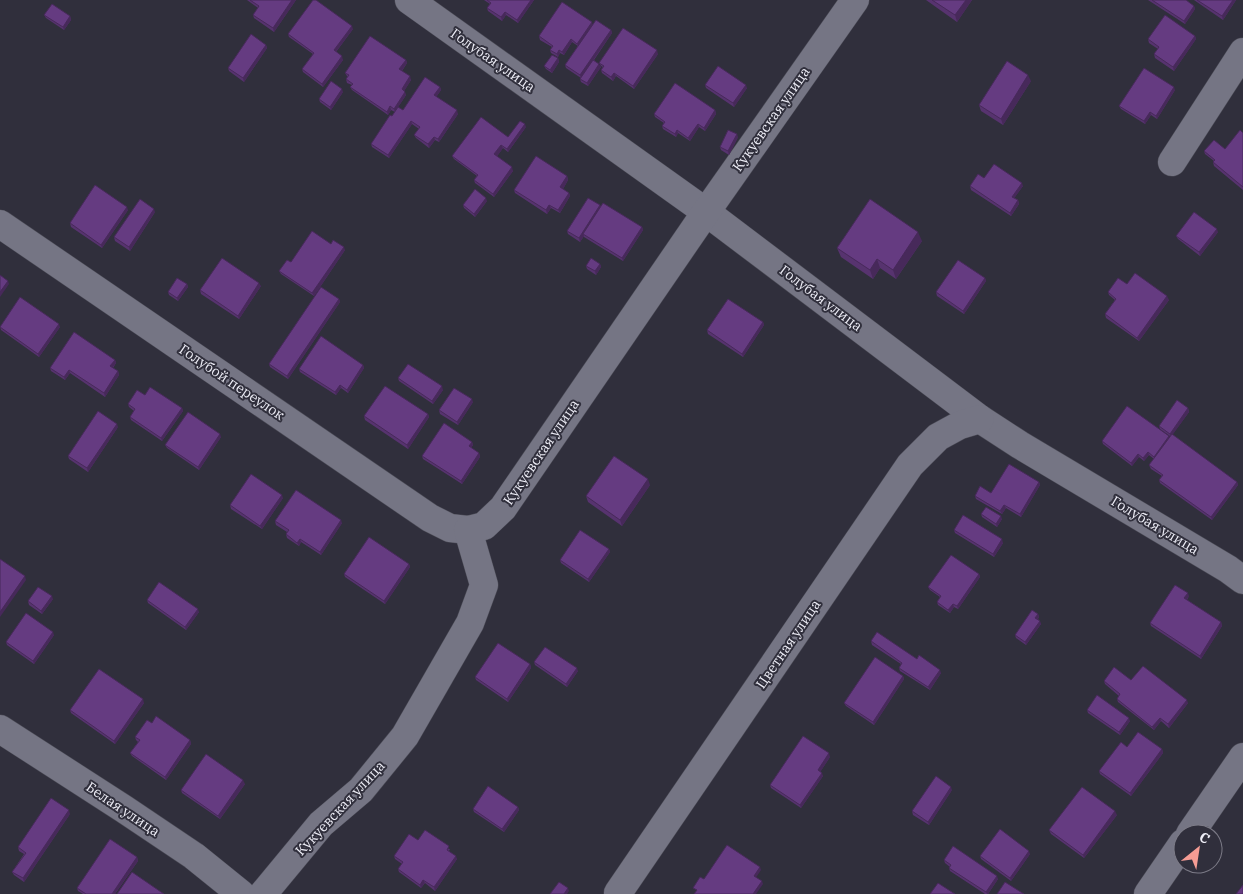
<svg xmlns="http://www.w3.org/2000/svg" width="1243" height="894" font-family="'IBM Plex Serif',serif">
<style>
.lines{fill:none;stroke-linecap:round;stroke-linejoin:round}
.minor-casing{stroke:#4b4b56;stroke-width:29}
.minor{stroke:#757584;stroke-width:28}
.wall{fill:#57336f}
.shaded-wall{fill:#47295a}
.building{fill:#653b81;stroke:#47295a}
.labels{text-anchor:middle;stroke-width:4;stroke-linejoin:round;paint-order:stroke}
.street-label{font-size:14px;fill:#eeeef7;stroke:#302f3c}
</style>
<rect width="100%" height="100%" fill="#302f3c"/>
<g class="lines">
<defs>
<g id="minor">
<path d="M409,0L706,212L980,419L1020,445L1228,569L1243,580"/>
<path d="M1172,162L1243,52"/>
<path d="M0,224L430,518L450,528L468,530"/>
<path d="M0,729L124,809L194,856L241,894"/>
<path d="M1190,834L1243,757"/>
<path d="M618,893L910,465L938,437L960,425L980,419"/>
<path d="M263,894L321,824L361,790L405,736L470,623L484,585L468,530L484,526L503,508L706,212L855,0"/>
<path d="M1148,894L1183,843"/>
</g>
</defs>
<use href="#minor" class="minor-casing"/>
<use href="#minor" class="minor"/>
</g>
<g class="wall">
<path d="M247,0H296L274,32L254,18L253,15L258,8Z"/>
<path d="M484,0H534L518,23L506,15L502,21L488,11L487,8L490,4Z"/>
<path d="M926,0H972L957,22Z"/>
<path d="M1148,0H1186L1194,6L1195,9L1185,24Z"/>
<path d="M1194,0H1236L1223,20Z"/>
<path d="M44,15L70,16L71,20L64,30L46,18Z"/>
<path d="M592,22V25L611,30L612,33L594,60L601,67L588,86L581,82L580,79L581,78L566,68L565,65L578,46L572,42L564,55L560,53L558,57L551,53L550,50L552,47L540,40L539,36Z"/>
<path d="M353,29L336,52L343,60L323,87L303,72L302,69L313,54L289,37L288,34Z"/>
<path d="M1195,36L1196,39L1174,71L1155,58L1154,54L1158,49L1149,43L1148,39Z"/>
<path d="M266,45L267,48L244,82L229,71L228,68Z"/>
<path d="M658,54L634,89L616,76L613,81L602,73L601,70L603,67L601,66L599,63Z"/>
<path d="M558,58L559,62L552,73L546,69L544,66Z"/>
<path d="M406,60L407,63L402,71L411,80L404,91L406,95L396,110H403L440,87L441,90L436,97L458,114L439,142L435,140L429,148L416,138L414,135L419,129L412,124L389,158L372,147L371,144L395,112L391,110L388,115L352,90L350,87L352,85L347,83L346,79L348,77L347,76L345,73Z"/>
<path d="M1031,81L1003,125L981,111L979,105Z"/>
<path d="M705,85L747,88L734,107L706,88Z"/>
<path d="M1175,90L1157,119L1151,115L1145,124L1121,109L1119,106Z"/>
<path d="M343,92L331,110L320,102L319,99Z"/>
<path d="M715,110L716,114L705,131L699,127L690,141L678,133L676,137L663,129L662,126L664,123L655,117L654,114Z"/>
<path d="M526,127L508,152L503,148L497,156L513,171L494,197L475,183L474,180L477,176L454,159L452,156L508,137Z"/>
<path d="M1243,133V190L1214,166L1213,162L1214,161L1205,154L1204,151L1225,149Z"/>
<path d="M738,137L729,155L721,150L720,147Z"/>
<path d="M567,176L568,180L563,189L569,193L570,196L560,213L551,208L547,214L515,193L514,190Z"/>
<path d="M984,178L1023,186L1014,198L1018,200L1019,204L1011,216L971,190L970,186Z"/>
<path d="M487,201L475,217L464,208L463,205Z"/>
<path d="M600,205L601,207L642,227L643,230L623,261L584,237V236L580,242L568,234L567,231Z"/>
<path d="M128,210L102,248L71,227L70,223Z"/>
<path d="M155,212L130,251L115,241L114,237Z"/>
<path d="M1218,232L1200,256L1178,239L1176,236Z"/>
<path d="M922,241L896,279L880,268L873,279L841,257L837,248Z"/>
<path d="M331,244L345,250L314,296L281,274L279,271L291,262Z"/>
<path d="M600,264L601,267L596,275L587,269L586,266Z"/>
<path d="M985,278L986,281L964,314L937,296L936,292Z"/>
<path d="M187,284L188,287L178,301L169,295L168,292Z"/>
<path d="M1127,284L1169,300L1139,341L1106,318L1105,314L1115,300L1109,295L1108,292Z"/>
<path d="M261,286L239,319L201,294L200,290Z"/>
<path d="M339,299L340,302L288,379L270,367L269,364Z"/>
<path d="M763,322L764,325L743,357L708,334L707,330Z"/>
<path d="M0,326L60,327L39,357L1,330Z"/>
<path d="M115,360L116,363L113,368L118,371L119,375L105,397L70,373L65,380L51,371L50,368Z"/>
<path d="M363,365L364,368L348,393L341,388L336,395L300,372L299,369Z"/>
<path d="M398,378L443,390L433,404L399,381Z"/>
<path d="M145,395L182,408L183,411L162,441L131,420L130,417L134,411L129,407L128,404Z"/>
<path d="M473,402L458,425L440,414L439,410Z"/>
<path d="M1188,408L1189,412L1172,435L1237,482L1238,485L1212,520L1160,483L1159,480L1162,476L1151,469L1149,465L1154,459L1149,455L1144,461L1139,457L1132,466L1103,444L1102,441L1169,438L1170,436L1160,429L1159,426Z"/>
<path d="M428,414L429,417L408,449L365,420L364,416Z"/>
<path d="M118,427L88,472L69,459L68,456Z"/>
<path d="M221,437L199,470L167,448L165,445Z"/>
<path d="M472,442L473,445L471,448L479,453L480,457L462,484L423,459L422,456Z"/>
<path d="M1039,482L1040,485L1021,517L1006,508L1002,514L976,499L975,496Z"/>
<path d="M650,485L622,526L588,502L586,496Z"/>
<path d="M283,498L262,529L231,509L230,505Z"/>
<path d="M981,514L1002,519L997,527L982,517Z"/>
<path d="M275,521L342,523L321,555L301,542L299,546L287,538L286,534L287,532L276,525Z"/>
<path d="M954,530L1003,543L994,557L955,533Z"/>
<path d="M609,549L610,552L589,582L561,563L560,560Z"/>
<path d="M409,564L410,567L385,604L345,577L344,574Z"/>
<path d="M979,574L980,577L958,609L954,607L950,613L938,605L937,602L940,597L930,590L928,587Z"/>
<path d="M1189,596L1187,600L1221,622L1222,626L1201,659L1151,626L1150,623Z"/>
<path d="M53,599L42,614L29,605L28,601Z"/>
<path d="M147,600L199,612L186,630L148,603Z"/>
<path d="M1038,614L1039,617L1038,619L1041,624L1026,645L1016,638L1015,635Z"/>
<path d="M54,635L34,664L7,645L6,642Z"/>
<path d="M871,641L941,673L930,690L900,671L899,668L901,664L872,645Z"/>
<path d="M534,662L578,671L567,687L535,665Z"/>
<path d="M530,664L531,668L508,702L476,680L475,677Z"/>
<path d="M903,676L904,679L874,725L846,706L844,703Z"/>
<path d="M1131,680L1188,703L1169,728L1161,721L1154,730L1118,702L1117,699L1119,696L1105,684L1104,681Z"/>
<path d="M144,703L115,744L71,713L70,710Z"/>
<path d="M1087,710L1130,721L1120,735L1088,713Z"/>
<path d="M152,723L190,740L191,744L166,780L132,756L130,753L138,742L136,740L135,737Z"/>
<path d="M1162,749L1163,753L1131,796L1100,774L1099,771Z"/>
<path d="M830,757L820,772L823,776L801,808L771,788L770,785Z"/>
<path d="M245,784L220,819L182,793L181,790Z"/>
<path d="M952,790L929,825L913,815L912,811Z"/>
<path d="M518,807L519,810L504,832L474,812L473,809Z"/>
<path d="M70,814L24,882L14,875L12,872L24,854L19,851L18,847Z"/>
<path d="M1117,815L1084,858L1051,834L1049,830Z"/>
<path d="M418,840L450,849L449,851L457,859L435,891L425,883L421,888L399,872L398,869L402,864L395,859L394,856Z"/>
<path d="M1030,854L1011,881L981,859L980,856Z"/>
<path d="M137,857L138,861L115,894H83L78,891L77,888Z"/>
<path d="M944,860L998,879L988,894H985L950,871L949,868L950,867L945,863Z"/>
</g>
<g class="shaded-wall">
<path d="M292,0H296L274,32L273,28Z"/>
<path d="M531,0H534L518,23L517,20Z"/>
<path d="M966,0H972L957,22L955,15Z"/>
<path d="M1233,0H1236L1223,20L1222,16Z"/>
<path d="M1194,6L1195,9L1185,24L1184,21Z"/>
<path d="M505,12L506,15L502,21L501,17Z"/>
<path d="M70,16L71,20L64,30L63,27Z"/>
<path d="M592,22L593,26L579,47L577,44Z"/>
<path d="M352,26L353,29L335,53L334,50Z"/>
<path d="M611,30L612,33L581,78L580,75Z"/>
<path d="M1195,36L1196,39L1174,71L1173,67Z"/>
<path d="M571,39L572,42L564,55L562,52Z"/>
<path d="M266,45L267,48L244,82L243,78Z"/>
<path d="M559,50L560,53L558,57L557,54Z"/>
<path d="M657,50L658,54L634,89L633,86Z"/>
<path d="M342,56L343,60L323,87L322,84Z"/>
<path d="M558,58L559,62L552,73L550,70Z"/>
<path d="M406,60L407,63L401,72L399,69Z"/>
<path d="M599,64L601,67L588,86L587,83Z"/>
<path d="M614,73L616,76L613,81L611,77Z"/>
<path d="M1028,75L1031,81L1003,125L1001,119Z"/>
<path d="M410,76L411,80L403,93L402,89Z"/>
<path d="M746,85L747,88L734,107L733,103Z"/>
<path d="M440,87L441,90L435,99L434,95Z"/>
<path d="M1174,87L1175,90L1157,119L1156,116Z"/>
<path d="M342,89L343,92L331,110L330,107Z"/>
<path d="M405,92L406,95L395,112L394,109Z"/>
<path d="M390,106L391,110L388,115L387,112Z"/>
<path d="M457,110L458,114L439,142L438,139Z"/>
<path d="M715,110L716,114L705,131L704,128Z"/>
<path d="M1150,112L1151,115L1145,124L1144,121Z"/>
<path d="M411,121L412,124L389,158L388,155Z"/>
<path d="M525,124L526,127L508,152L507,149Z"/>
<path d="M698,124L699,127L690,141L688,138Z"/>
<path d="M677,130L678,133L676,137L675,134Z"/>
<path d="M737,134L738,137L729,155L728,151Z"/>
<path d="M434,137L435,140L429,148L428,144Z"/>
<path d="M501,145L503,148L496,158L494,154Z"/>
<path d="M512,167L513,171L494,197L493,194Z"/>
<path d="M567,176L568,180L562,191L560,187Z"/>
<path d="M1022,183L1023,186L1013,200L1012,197Z"/>
<path d="M569,193L570,196L560,213L558,210Z"/>
<path d="M486,198L487,201L475,217L474,214Z"/>
<path d="M1018,200L1019,204L1011,216L1010,213Z"/>
<path d="M549,205L551,208L547,214L546,210Z"/>
<path d="M600,205L601,209L583,234L584,236L580,242L579,238Z"/>
<path d="M127,207L128,210L102,248L101,245Z"/>
<path d="M154,209L155,212L130,251L129,247Z"/>
<path d="M642,227L643,230L623,261L622,258Z"/>
<path d="M1217,229L1218,232L1200,256L1199,252Z"/>
<path d="M918,232L922,241L896,279L893,270Z"/>
<path d="M344,247L345,250L314,296L312,293Z"/>
<path d="M877,259L880,268L873,279L870,270Z"/>
<path d="M600,264L601,267L596,275L595,271Z"/>
<path d="M985,278L986,281L964,314L963,311Z"/>
<path d="M8,281L9,284L0,297V292Z"/>
<path d="M259,283L261,286L239,319L238,316Z"/>
<path d="M187,284L188,287L178,301L177,298Z"/>
<path d="M1167,296L1169,300L1139,341L1137,338Z"/>
<path d="M339,299L340,302L288,379L287,376Z"/>
<path d="M763,322L764,325L743,357L742,354Z"/>
<path d="M59,324L60,327L39,357L38,354Z"/>
<path d="M115,360L116,363L111,370L110,366Z"/>
<path d="M363,365L364,368L348,393L347,390Z"/>
<path d="M69,370L70,373L65,380L64,377Z"/>
<path d="M118,371L119,375L105,397L104,393Z"/>
<path d="M340,385L341,388L336,395L335,392Z"/>
<path d="M442,386L443,390L433,404L432,401Z"/>
<path d="M472,399L473,402L458,425L457,422Z"/>
<path d="M182,408L183,411L162,441L161,438Z"/>
<path d="M1188,408L1189,412L1171,437L1170,434Z"/>
<path d="M428,414L429,417L408,449L407,445Z"/>
<path d="M117,424L118,427L88,472L87,468Z"/>
<path d="M220,434L221,437L199,470L198,467Z"/>
<path d="M1169,436L1170,440L1155,460L1154,457Z"/>
<path d="M472,442L473,445L470,450L469,446Z"/>
<path d="M1148,452L1149,455L1144,461L1143,458Z"/>
<path d="M479,453L480,457L462,484L461,481Z"/>
<path d="M1138,454L1139,457L1132,466L1131,463Z"/>
<path d="M648,479L650,485L622,526L620,520Z"/>
<path d="M1039,482L1040,485L1021,517L1020,514Z"/>
<path d="M1237,482L1238,485L1212,520L1211,517Z"/>
<path d="M282,495L283,498L262,529L260,526Z"/>
<path d="M1004,505L1006,508L1002,514L1000,511Z"/>
<path d="M1001,516L1002,519L997,527L996,524Z"/>
<path d="M341,520L342,523L321,555L320,552Z"/>
<path d="M300,539L301,542L299,546L297,543Z"/>
<path d="M1002,539L1003,543L994,557L993,554Z"/>
<path d="M609,549L610,552L589,582L588,579Z"/>
<path d="M409,564L410,567L385,604L384,601Z"/>
<path d="M979,574L980,577L958,609L957,606Z"/>
<path d="M25,576L26,580L0,617V612Z"/>
<path d="M1188,593L1189,596L1186,601L1184,598Z"/>
<path d="M52,596L53,599L42,614L41,611Z"/>
<path d="M953,604L954,607L950,613L948,610Z"/>
<path d="M198,609L199,612L186,630L185,627Z"/>
<path d="M1038,614L1039,617L1036,621L1035,618Z"/>
<path d="M1040,621L1041,624L1026,645L1025,642Z"/>
<path d="M1221,622L1222,626L1201,659L1200,656Z"/>
<path d="M53,632L54,635L34,664L33,661Z"/>
<path d="M530,664L531,668L508,702L507,699Z"/>
<path d="M577,668L578,671L567,687L566,684Z"/>
<path d="M940,670L941,673L930,690L928,687Z"/>
<path d="M903,676L904,679L874,725L873,722Z"/>
<path d="M143,699L144,703L115,744L114,741Z"/>
<path d="M1187,700L1188,703L1169,728L1168,724Z"/>
<path d="M1129,718L1130,721L1120,735L1119,732Z"/>
<path d="M1160,718L1161,721L1154,730L1152,727Z"/>
<path d="M190,740L191,744L166,780L165,777Z"/>
<path d="M1162,749L1163,753L1131,796L1130,793Z"/>
<path d="M829,753L830,757L819,774L818,770Z"/>
<path d="M822,773L823,776L801,808L800,805Z"/>
<path d="M243,780L245,784L220,819L218,816Z"/>
<path d="M951,787L952,790L929,825L928,822Z"/>
<path d="M518,807L519,810L504,832L502,829Z"/>
<path d="M69,810L70,814L24,882L23,878Z"/>
<path d="M1115,811L1117,815L1084,858L1083,855Z"/>
<path d="M1029,851L1030,854L1011,881L1010,878Z"/>
<path d="M456,856L457,859L435,891L434,887Z"/>
<path d="M137,857L138,861L115,894H112Z"/>
<path d="M760,867L761,870L755,879L754,876Z"/>
<path d="M997,876L998,879L988,894H987L986,892Z"/>
<path d="M423,880L425,883L421,888L420,885Z"/>
<path d="M762,881L763,884L756,894H753Z"/>
<path d="M568,888L569,891L567,894H564Z"/>
</g>
<g class="building">
<path d="M250,0H292L273,28L253,15L259,6Z"/>
<path d="M313,0H316L352,26L334,50L342,56L322,84L302,69L314,53L288,34Z"/>
<path d="M487,0H531L517,20L505,12L501,17L487,8L491,3Z"/>
<path d="M932,0H966L955,15Z"/>
<path d="M1152,0H1186L1194,6L1184,21Z"/>
<path d="M1197,0H1233L1222,16Z"/>
<path d="M562,2L592,22L577,44L571,39L562,52L559,50L557,54L550,50L553,46L539,36Z"/>
<path d="M52,4L70,16L63,27L44,15Z"/>
<path d="M1165,15L1195,36L1173,67L1154,54L1159,47L1148,39Z"/>
<path d="M596,20L611,30L580,75L565,65Z"/>
<path d="M623,28L657,50L633,86L614,73L611,77L601,70L604,66L599,63Z"/>
<path d="M251,34L266,45L243,78L228,68Z"/>
<path d="M370,36L406,60L399,69L410,76L402,89L405,92L394,109L390,106L387,112L350,87L353,84L346,79L349,75L345,73Z"/>
<path d="M552,55L558,58L550,70L544,66Z"/>
<path d="M593,60L599,64L587,83L580,79Z"/>
<path d="M1007,61L1028,75L1001,119L979,105Z"/>
<path d="M718,66L746,85L733,103L705,85Z"/>
<path d="M1144,68L1174,87L1156,116L1150,112L1144,121L1119,106Z"/>
<path d="M425,77L440,87L434,95L457,110L438,139L434,137L428,144L414,135L420,127L411,121L388,155L371,144L390,115L392,116L398,107L403,110Z"/>
<path d="M331,81L342,89L330,107L319,99Z"/>
<path d="M675,83L715,110L704,128L698,124L688,138L677,130L675,134L662,126L665,122L654,114Z"/>
<path d="M481,117L508,137L520,121L525,124L507,149L501,145L494,154L512,167L493,194L474,180L478,175L452,156Z"/>
<path d="M728,130L737,134L728,151L720,147Z"/>
<path d="M1240,130L1243,133V187L1213,162L1215,160L1204,151L1214,140L1225,149Z"/>
<path d="M536,156L567,176L560,187L569,193L558,210L549,205L546,210L514,190Z"/>
<path d="M994,164L1022,183L1012,197L1018,200L1010,213L970,186L978,174L984,178Z"/>
<path d="M95,185L127,207L101,245L70,223Z"/>
<path d="M475,189L486,198L474,214L463,205Z"/>
<path d="M588,198L600,205L579,238L567,231Z"/>
<path d="M140,199L154,209L129,247L114,237Z"/>
<path d="M870,199L918,232L893,270L877,259L870,270L837,248Z"/>
<path d="M603,203L642,227L622,258L583,234Z"/>
<path d="M1194,212L1217,229L1199,252L1176,236Z"/>
<path d="M312,231L331,244L333,240L344,247L312,293L279,271L287,260L291,262Z"/>
<path d="M222,258L259,283L238,316L200,290Z"/>
<path d="M591,258L600,264L595,271L586,266Z"/>
<path d="M958,260L985,278L963,311L936,292Z"/>
<path d="M1135,273L1167,296L1137,338L1105,314L1116,299L1108,292L1118,278L1127,284Z"/>
<path d="M0,275L8,281L0,292Z"/>
<path d="M177,278L187,284L177,298L168,292Z"/>
<path d="M321,287L339,299L287,376L269,364Z"/>
<path d="M20,297L59,324L38,354L0,327Z"/>
<path d="M728,299L763,322L742,354L707,330Z"/>
<path d="M74,332L115,360L110,366L118,371L104,393L69,370L64,377L50,368Z"/>
<path d="M321,336L363,365L347,390L340,385L335,392L299,369Z"/>
<path d="M408,364L442,386L432,401L398,378Z"/>
<path d="M385,386L428,414L407,445L364,416Z"/>
<path d="M150,387L182,408L161,438L130,417L135,409L128,404L137,390L145,395Z"/>
<path d="M454,388L472,399L457,422L439,410Z"/>
<path d="M1177,400L1188,408L1170,434L1159,426Z"/>
<path d="M1127,406L1169,436L1154,457L1148,452L1143,458L1138,454L1131,463L1102,441Z"/>
<path d="M98,411L117,424L87,468L68,456Z"/>
<path d="M188,412L220,434L198,467L165,445Z"/>
<path d="M444,423L472,442L469,446L479,453L461,481L422,456Z"/>
<path d="M1172,434L1237,482L1211,517L1159,480L1163,475L1149,465Z"/>
<path d="M614,456L648,479L620,520L586,496Z"/>
<path d="M1009,464L1039,482L1020,514L1004,505L1000,511L975,496L980,486L991,493Z"/>
<path d="M251,474L282,495L260,526L230,505Z"/>
<path d="M296,490L341,520L320,552L300,539L297,543L286,534L289,530L275,521Z"/>
<path d="M986,507L1001,516L996,524L981,514Z"/>
<path d="M963,515L1002,539L993,554L954,530Z"/>
<path d="M580,530L609,549L588,579L560,560Z"/>
<path d="M369,537L409,564L384,601L344,574Z"/>
<path d="M951,555L979,574L957,606L953,604L948,610L937,602L941,596L928,587Z"/>
<path d="M0,559L25,576L0,612Z"/>
<path d="M159,582L198,609L185,627L147,600Z"/>
<path d="M1175,585L1188,593L1184,598L1221,622L1200,656L1150,623Z"/>
<path d="M38,587L52,596L41,611L28,601Z"/>
<path d="M1032,610L1038,614L1035,618L1040,621L1025,642L1015,635Z"/>
<path d="M26,613L53,632L33,661L6,642Z"/>
<path d="M877,632L917,659L919,655L940,670L928,687L899,668L902,663L871,641Z"/>
<path d="M498,643L530,664L507,699L475,677Z"/>
<path d="M545,647L577,668L566,684L534,662Z"/>
<path d="M875,657L903,676L873,722L844,703Z"/>
<path d="M1143,666L1187,700L1168,724L1160,718L1152,727L1117,699L1120,694L1104,681L1114,667L1131,680Z"/>
<path d="M99,669L143,699L114,741L70,710Z"/>
<path d="M1097,695L1129,718L1119,732L1087,710Z"/>
<path d="M156,716L190,740L165,777L130,753L140,740L135,737L147,720L152,723Z"/>
<path d="M1138,732L1162,749L1130,793L1099,771L1121,742L1127,747Z"/>
<path d="M803,736L829,753L818,770L822,773L800,805L770,785Z"/>
<path d="M206,754L243,780L218,816L181,790Z"/>
<path d="M936,776L951,787L928,822L912,811Z"/>
<path d="M488,786L518,807L502,829L473,809Z"/>
<path d="M1082,787L1115,811L1083,855L1049,830Z"/>
<path d="M51,798L69,810L23,878L12,872L26,853L18,847Z"/>
<path d="M1000,829L1029,851L1010,878L980,856Z"/>
<path d="M425,830L449,846L447,850L456,856L434,887L423,880L420,885L398,869L403,862L394,856L409,834L418,840Z"/>
<path d="M110,839L137,857L112,894H86L77,888Z"/>
<path d="M727,845L760,867L754,876L762,881L753,894H694L697,890L693,888L700,877L704,879Z"/>
<path d="M953,846L997,876L986,892L949,868L951,865L944,860Z"/>
<path d="M132,872L164,894H117Z"/>
<path d="M559,882L568,888L564,894H550Z"/>
<path d="M1005,882L1024,894H997Z"/>
<path d="M938,883L955,894H930Z"/>
<path d="M1243,885V894H1236Z"/>
</g>
<g class="labels">
<g class="street-label">
<text transform="translate(493 60) rotate(35)" y="5">Голубая улица</text>
<text transform="translate(771 119) rotate(-55)" y="5">Кукуевская улица</text>
<text transform="translate(821 298) rotate(37)" y="5">Голубая улица</text>
<text transform="translate(232 382) rotate(34)" y="5">Голубой переулок</text>
<text transform="translate(541 452) rotate(-56)" y="5">Кукуевская улица</text>
<text transform="translate(1155 525) rotate(31)" y="5">Голубая улица</text>
<text transform="translate(788 644) rotate(-56)" y="5">Цветная улица</text>
<text transform="translate(340 808) rotate(-47)" y="5">Кукуевская улица</text>
<text transform="translate(123 809) rotate(34)" y="5">Белая улица</text>
</g>
</g>
<g transform="translate(1198 849) rotate(30)"><circle r="24" fill="#302f3c" stroke="#7c7b87"/>
<path d="M0-4L9 19L0 12L-9 19Z" fill="#f59c94"/>
<text y="-8" font-size="14" font-weight="bold" text-anchor="middle" fill="#eeeef7">С</text>
</g>
</svg>
